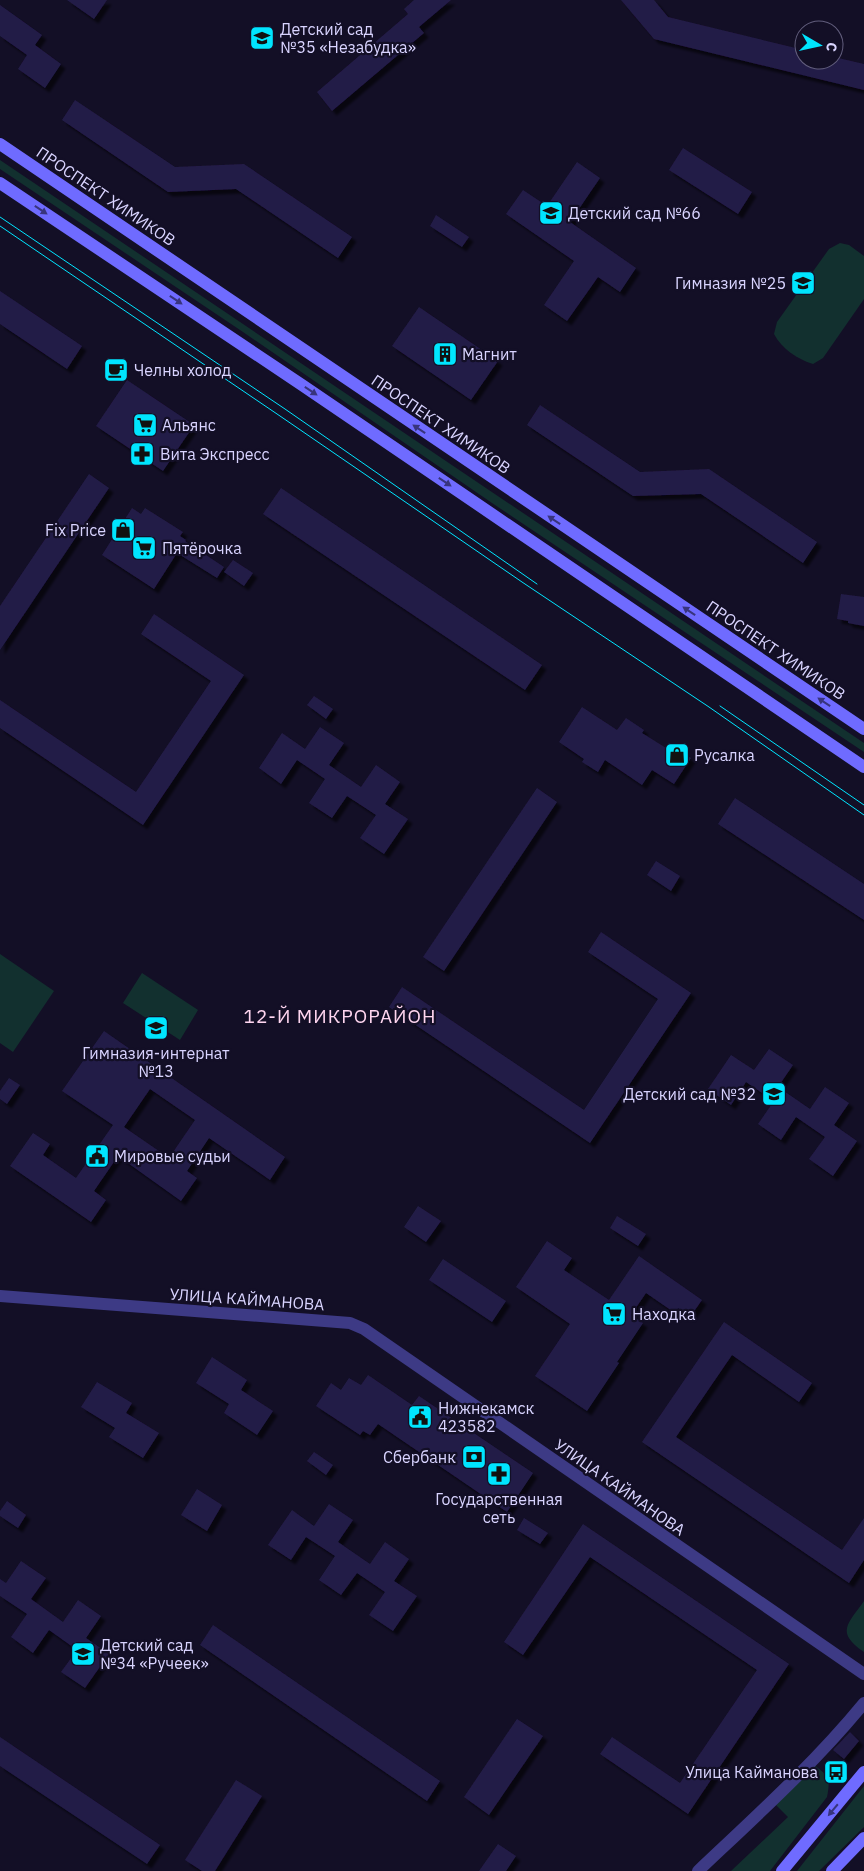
<svg xmlns="http://www.w3.org/2000/svg" width="864" height="1871" font-family="'IBM Plex Sans',sans-serif">
<style>
.green{fill:#12302f}
.building{fill:#241b47;fill-rule:evenodd;filter:url(#shadow)}
.lines{fill:none;stroke-linecap:round;stroke-linejoin:round}
.minor{stroke:#3d3a85;stroke-width:12}
.secondary{stroke:#6f6bff;stroke-width:12}
.tram{stroke:#00e5ff;stroke-width:1}
.oneway{fill:#38347d}
.labels{text-anchor:middle;stroke-width:4.5;stroke-linejoin:round;paint-order:stroke}
.poi-label{font-size:16px;fill:#d9d4ff;stroke:#130f26;text-anchor:start}
.street-label{font-size:16px;fill:#d9d4ff;stroke:#130f26}
.quarter-label{font-size:19px;letter-spacing:1px;fill:#ffd6f0;stroke:#130f26}
</style>
<defs>
<filter id="shadow"><feDropShadow dx="4.5" dy="4.5" stdDeviation="1" flood-color="#0009"/></filter>
</defs>
<rect width="100%" height="100%" fill="#130f26"/>
<g class="green">
<path d="M0,160L864,743V752L492,503L243,332L0,169Z"/>
<path d="M840,243L849,245L864,256V299L823,358L813,364C797,359 782,349 774,334L777,322L829,249Z"/>
<path d="M0,954L54,991L13,1052L0,1043Z"/>
<path d="M142,973L198,1010L180,1040L123,1003Z"/>
<path d="M864,1601V1652C835,1632 848,1624 864,1601Z"/>
<path d="M813,1764C828,1776 831,1777 827,1797L770,1871H731L788,1817L776,1805Z"/>
<path d="M864,1786V1827L819,1871H797Z"/>
</g>
<g class="building">
<path d="M67,0H107L94,19Z"/>
<path d="M414,0H451L419,27L424,33L332,111L317,92L408,14L404,9Z"/>
<path d="M621,0H654L668,17L804,50V60H834V57L864,64V90L654,39Z"/>
<path d="M0,5L42,35L35,45L61,64L45,88L18,69L27,55L0,36Z"/>
<path d="M75,100L175,167L244,164L352,237L338,258L236,189L168,192L62,120Z"/>
<path d="M683,148L752,192L738,214L669,170Z"/>
<path d="M577,162L600,178L570,222L636,268L620,292L598,277L567,321L544,305L574,261L506,214L523,190L547,206Z"/>
<path d="M436,215L469,237L462,247L430,226Z"/>
<path d="M0,291L82,346L67,369L0,324Z"/>
<path d="M419,307L498,361L471,400L392,346Z"/>
<path d="M127,380L194,425L163,471L96,426Z"/>
<path d="M540,405L640,472L709,469L817,542L803,563L701,494L633,496L527,425Z"/>
<path d="M89,474L109,488L0,650V606Z"/>
<path d="M281,488L542,665L525,690L263,514Z"/>
<path d="M132,508L141,514L145,508L183,532L180,536L186,540L185,541L224,567L217,578L177,553L154,589L102,555Z"/>
<path d="M233,560L253,573L244,586L224,572Z"/>
<path d="M841,594L864,597V626L848,623V621L837,619Z"/>
<path d="M154,614L244,675L143,825L0,728V700L136,792L211,681L141,634Z"/>
<path d="M314,696L333,709L326,719L307,705Z"/>
<path d="M582,707L617,730L626,718L644,730L642,733L666,748L669,744L691,758L674,784L652,770L642,785L605,760L598,772L582,762L584,759L559,742Z"/>
<path d="M320,727L344,743L329,765L361,787L376,765L400,782L385,804L408,819L384,854L360,838L376,815L347,796L332,818L309,803L325,779L297,760L281,784L259,768L282,733L305,749Z"/>
<path d="M537,788L557,802L444,971L423,957Z"/>
<path d="M735,798L864,884V920L718,824Z"/>
<path d="M656,861L680,876L671,891L647,875Z"/>
<path d="M601,932L691,993L590,1143L389,1007L402,987L584,1110L658,999L588,952Z"/>
<path d="M104,1031L285,1157L270,1180L209,1138L187,1171L197,1178L181,1201L118,1156L94,1191L106,1200L91,1222L10,1166L33,1133L50,1144L43,1155L76,1178L113,1125L62,1091ZM150,1089L195,1120L169,1158L124,1127Z"/>
<path d="M769,1049L793,1065L778,1087L810,1109L825,1087L849,1103L834,1125L857,1141L833,1176L809,1159L825,1137L796,1117L781,1140L758,1124L774,1101L746,1082L731,1105L708,1089L731,1055L754,1070Z"/>
<path d="M9,1078L20,1085L7,1104L0,1099V1091Z"/>
<path d="M418,1206L441,1221L426,1242L404,1227Z"/>
<path d="M617,1216L646,1234L638,1246L610,1228Z"/>
<path d="M547,1241L572,1258L564,1270L609,1300L639,1256L702,1300L690,1317L678,1308L675,1313L646,1293L631,1315L643,1323L617,1362L619,1363L587,1411L535,1376L570,1324L516,1287Z"/>
<path d="M443,1259L506,1301L492,1322L429,1280Z"/>
<path d="M724,1322L812,1383L799,1402L732,1355L676,1437L842,1550L864,1518V1560L849,1583L642,1442Z"/>
<path d="M212,1357L247,1380L241,1390L273,1411L257,1435L224,1413L229,1404L196,1383Z"/>
<path d="M368,1375L412,1405L419,1396L533,1473L507,1512L378,1424L370,1435L363,1431L360,1435L316,1406L331,1383L341,1390L349,1378L361,1385Z"/>
<path d="M97,1382L132,1403L126,1413L159,1433L143,1458L109,1437L115,1428L81,1407Z"/>
<path d="M314,1452L333,1465L326,1475L307,1461Z"/>
<path d="M197,1489L222,1505L207,1531L181,1515Z"/>
<path d="M7,1501L26,1515L18,1528L0,1516V1511Z"/>
<path d="M329,1504L353,1520L338,1542L370,1564L385,1542L409,1559L394,1581L417,1596L393,1631L369,1615L385,1592L357,1573L341,1595L319,1580L335,1556L306,1537L291,1560L268,1545L292,1510L314,1526Z"/>
<path d="M524,1518L548,1533L540,1544L517,1530Z"/>
<path d="M583,1524L789,1664L688,1814L600,1754L612,1737L680,1783L757,1670L590,1557L523,1655L504,1642Z"/>
<path d="M21,1561L46,1578L31,1599L63,1622L78,1600L101,1616L86,1638L109,1654L85,1688L61,1672L77,1650L49,1630L33,1653L11,1637L27,1614L0,1596V1579L6,1583Z"/>
<path d="M213,1625L440,1781L427,1801L200,1645Z"/>
<path d="M517,1719L543,1736L489,1815L464,1797Z"/>
<path d="M850,1732L859,1741L844,1759L833,1750Z"/>
<path d="M0,1737L160,1845L147,1864L0,1766Z"/>
<path d="M236,1780L262,1796L215,1871H202L185,1860Z"/>
<path d="M498,1844L516,1856L506,1871H479Z"/>
</g>
<g class="lines">
<g class="minor">
<path d="M0,1296L350,1323L364,1329L864,1674"/>
<path d="M698,1871C755,1817 814,1764 864,1703"/>
</g>
<g class="secondary">
<path d="M0,144L864,729"/>
<path d="M0,183L302,385L864,767"/>
<path d="M782,1871L864,1772"/>
<path d="M832,1871L864,1838"/>
</g>
<g class="tram">
<path d="M0,217L285,409L537,584"/>
<path d="M0,226L280,416L522,582L709,707L864,815"/>
<path d="M720,706L864,805"/>
</g>
</g>
<defs><path id="oneway-solid" d="M-6-.8H1V-3.2L6.5 0L1 3.2V.8H-6Z" transform="scale(1.25)"/></defs>
<g class="oneway">
<use href="#oneway-solid" transform="translate(41 210) rotate(34)"/>
<use href="#oneway-solid" transform="translate(176 300) rotate(34)"/>
<use href="#oneway-solid" transform="translate(311 391) rotate(34)"/>
<use href="#oneway-solid" transform="translate(419 429) rotate(-146)"/>
<use href="#oneway-solid" transform="translate(445 482) rotate(34)"/>
<use href="#oneway-solid" transform="translate(554 520) rotate(-146)"/>
<use href="#oneway-solid" transform="translate(689 611) rotate(-146)"/>
<use href="#oneway-solid" transform="translate(824 702) rotate(-146)"/>
<use href="#oneway-solid" transform="translate(833 1810) rotate(130)"/>
</g>
<defs>
<symbol id="school-square" viewBox="-11 -11 22 22"><rect x="-9" y="-9" width="18" height="18" rx="4" fill="#00e5ff" stroke="#130f26"/><path d="M0-5L7-2L0 1L-7-2ZM-4 1L0 2.5L4 1V4Q0 6-4 4Z" fill="#111"/></symbol>
<symbol id="building-square" viewBox="-11 -11 22 22"><rect x="-9" y="-9" width="18" height="18" rx="4" fill="#00e5ff" stroke="#130f26"/><path d="M-4-6H4V6H1V3H-1V6H-4ZM-2.5-4.3h1.7v1.8h-1.7ZM.8-4.3h1.7v1.8H.8ZM-2.5-1h1.7V.8h-1.7ZM.8-1h1.7V.8H.8Z" fill="#111"/></symbol>
<symbol id="cafe-square" viewBox="-11 -11 22 22"><rect x="-9" y="-9" width="18" height="18" rx="4" fill="#00e5ff" stroke="#130f26"/><path d="M-5.5-4.5H6V0H3Q3 3.5 0 3.5H-2.5Q-5.5 3.5-5.5 0ZM3-3.2v2h1.7v-2ZM-6 4.5H4V6H-6Z" fill="#111"/></symbol>
<symbol id="supermarket-square" viewBox="-11 -11 22 22"><rect x="-9" y="-9" width="18" height="18" rx="4" fill="#00e5ff" stroke="#130f26"/><path d="M-6-5.5h2.5l.6 2H6L4.5 2H-2.5L-4.4-4H-6ZM-1.5 3.2a1.3 1.3 0 1 0 .1 0ZM3 3.2a1.3 1.3 0 1 0 .1 0Z" fill="#111"/></symbol>
<symbol id="pharmacy-square" viewBox="-11 -11 22 22"><rect x="-9" y="-9" width="18" height="18" rx="4" fill="#00e5ff" stroke="#130f26"/><path d="M-2-6h4v4h4v4h-4v4h-4v-4h-4v-4h4Z" fill="#111"/></symbol>
<symbol id="shop-square" viewBox="-11 -11 22 22"><rect x="-9" y="-9" width="18" height="18" rx="4" fill="#00e5ff" stroke="#130f26"/><path d="M-5-2.5h2.3a2.7 3.5 0 0 1 5.4 0H5L5.5 6h-11ZM-1.5-2.5h3a1.5 2.3 0 0 0-3 0Z" fill="#111"/></symbol>
<symbol id="civic-square" viewBox="-11 -11 22 22"><rect x="-9" y="-9" width="18" height="18" rx="4" fill="#00e5ff" stroke="#130f26"/><path d="M-.6-6.5H3V-4.5H.6V-3L4-1V1h2V6H-6V1h2V-1L-.6-3ZM-1.2 2.5V6h2.4V2.5Z" fill="#111"/></symbol>
<symbol id="bank-square" viewBox="-11 -11 22 22"><rect x="-9" y="-9" width="18" height="18" rx="4" fill="#00e5ff" stroke="#130f26"/><path d="M-6-4H6V4H-6ZM0-2.3a2.3 2.3 0 1 0 0 4.6a2.3 2.3 0 1 0 0-4.6Z" fill="#111"/></symbol>
<symbol id="bus-square" viewBox="-11 -11 22 22"><rect x="-9" y="-9" width="18" height="18" rx="4" fill="#00e5ff" stroke="#130f26"/><path d="M-5-6H5V4H4V6H2V4H-2V6H-4V4H-5ZM-3.5-4V0h7V-4ZM-3.5 1.2v1.5H-2V1.2ZM2 1.2v1.5H3.5V1.2Z" fill="#111"/></symbol>
</defs>
<g fill-rule="evenodd">
<use href="#school-square" x="248" y="24" width="28" height="28"/>
<use href="#school-square" x="537" y="199" width="28" height="28"/>
<use href="#school-square" x="789" y="269" width="28" height="28"/>
<use href="#building-square" x="431" y="340" width="28" height="28"/>
<use href="#cafe-square" x="102" y="356" width="28" height="28"/>
<use href="#supermarket-square" x="131" y="411" width="28" height="28"/>
<use href="#pharmacy-square" x="128" y="440" width="28" height="28"/>
<use href="#shop-square" x="109" y="516" width="28" height="28"/>
<use href="#supermarket-square" x="130" y="534" width="28" height="28"/>
<use href="#shop-square" x="663" y="741" width="28" height="28"/>
<use href="#school-square" x="142" y="1014" width="28" height="28"/>
<use href="#school-square" x="760" y="1080" width="28" height="28"/>
<use href="#civic-square" x="83" y="1142" width="28" height="28"/>
<use href="#supermarket-square" x="600" y="1300" width="28" height="28"/>
<use href="#civic-square" x="406" y="1403" width="28" height="28"/>
<use href="#bank-square" x="460" y="1443" width="28" height="28"/>
<use href="#pharmacy-square" x="485" y="1460" width="28" height="28"/>
<use href="#school-square" x="69" y="1640" width="28" height="28"/>
<use href="#bus-square" x="822" y="1758" width="28" height="28"/>
</g>
<g class="labels">
<g class="poi-label">
<text x="280" y="35">Детский сад<tspan x="280" dy="18">№35 «Незабудка»</tspan></text>
<text x="568" y="219">Детский сад №66</text>
<text x="786" y="289" text-anchor="end">Гимназия №25</text>
<text x="462" y="360">Магнит</text>
<text x="134" y="376">Челны холод</text>
<text x="162" y="431">Альянс</text>
<text x="160" y="460">Вита Экспресс</text>
<text x="106" y="536" text-anchor="end">Fix Price</text>
<text x="162" y="554">Пятёрочка</text>
<text x="694" y="761">Русалка</text>
<text x="156" y="1059" text-anchor="middle">Гимназия-интернат<tspan x="156" dy="18">№13</tspan></text>
<text x="756" y="1100" text-anchor="end">Детский сад №32</text>
<text x="114" y="1162">Мировые судьи</text>
<text x="632" y="1320">Находка</text>
<text x="438" y="1414">Нижнекамск<tspan x="438" dy="18">423582</tspan></text>
<text x="456" y="1463" text-anchor="end">Сбербанк</text>
<text x="499" y="1505" text-anchor="middle">Государственная<tspan x="499" dy="18">сеть</tspan></text>
<text x="100" y="1651">Детский сад<tspan x="100" dy="18">№34 «Ручеек»</tspan></text>
<text x="818" y="1778" text-anchor="end">Улица Кайманова</text>
</g>
<g class="street-label">
<text transform="translate(106 196) rotate(34)" y="6">ПРОСПЕКТ ХИМИКОВ</text>
<text transform="translate(441 424) rotate(34)" y="6">ПРОСПЕКТ ХИМИКОВ</text>
<text transform="translate(776 650) rotate(34)" y="6">ПРОСПЕКТ ХИМИКОВ</text>
<text transform="translate(247 1299) rotate(4)" y="6">УЛИЦА КАЙМАНОВА</text>
<text transform="translate(620 1487) rotate(35)" y="6">УЛИЦА КАЙМАНОВА</text>
</g>
<g class="quarter-label">
<text x="340" y="1023">12-Й МИКРОРАЙОН</text>
</g>
</g>
<g transform="translate(819 45) rotate(99)"><circle r="24" fill="#130f26" stroke="#625e7d"/>
<path d="M0-4L9 19L0 12L-9 19Z" fill="#00e5ff"/>
<text y="-8" font-size="14" font-weight="bold" text-anchor="middle" fill="#d9d4ff">С</text>
</g>
</svg>
